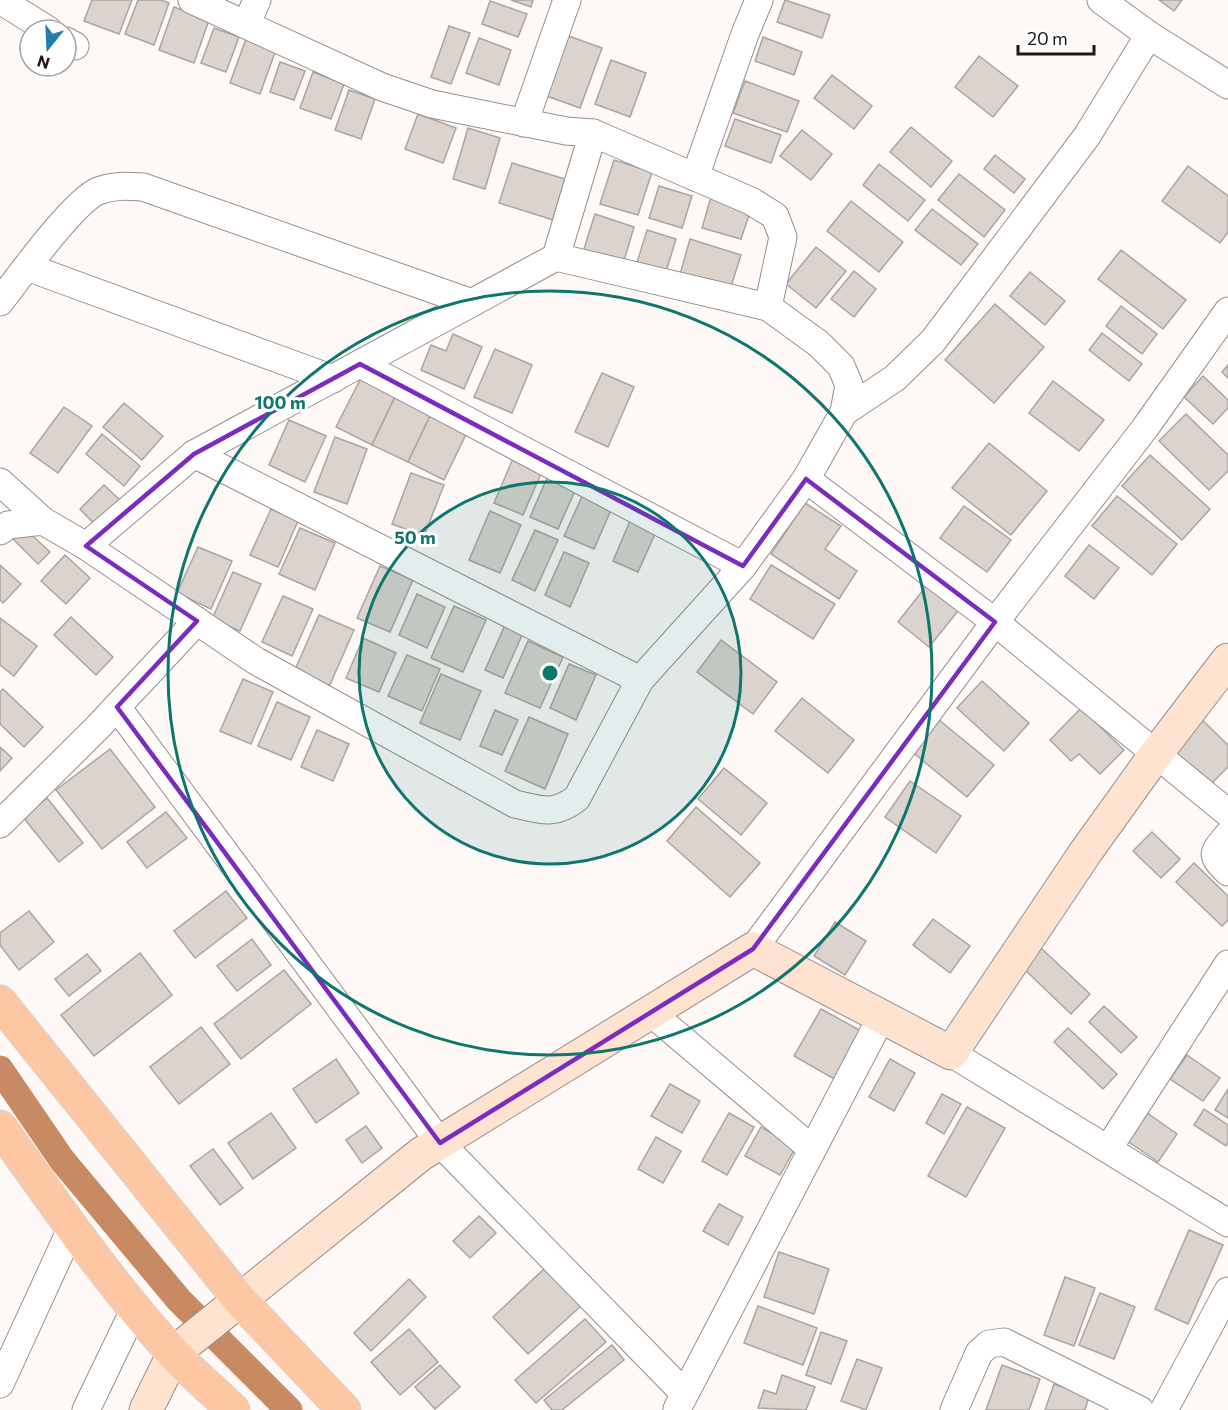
<svg xmlns="http://www.w3.org/2000/svg" width="1228" height="1410" font-family="Commissioner,sans-serif">
<style>
.lines{fill:none;stroke-linecap:round;stroke-linejoin:round}
.canal{stroke:#c88a62;stroke-width:27}
.building{fill:#dbd3ce;stroke:#aba49f;stroke-width:1.5}
.street-casing{stroke:#978f8b;stroke-width:29}
.secondary-casing{stroke:#978f8b;stroke-width:35}
.primary-casing{stroke:#d6d5d5;stroke-width:35}
.street{stroke:#fff;stroke-width:27}
.secondary{stroke:#fee3d1;stroke-width:33}
.primary{stroke:#fdc7a3;stroke-width:33}
.marked{fill:none;stroke:#7b2cbf;stroke-width:4.5;stroke-linejoin:round}
.ring{fill:none;stroke:#0f766e;stroke-width:3}
.centre{fill:#0f766e;stroke:#fff;stroke-width:3}
.ring-label{font-size:18px;text-anchor:middle;font-weight:bold;fill:#0f766e;stroke:#fff;stroke-width:6;stroke-linejoin:round;paint-order:stroke}
</style>
<rect width="100%" height="100%" fill="#fef9f6"/>
<g class="lines">
<path class="canal" d="M0,1069L62,1160L179,1300L289,1410"/>
</g>
<g class="building">
<path d="M92,0H132L119,34L84,21Z"/>
<path d="M138,0H161L169,3L154,45L125,34Z"/>
<path d="M511,0H533L531,7Z"/>
<path d="M785,0L830,15L822,38L777,22Z"/>
<path d="M1159,0H1182L1174,11Z"/>
<path d="M490,1L527,14L518,37L482,24Z"/>
<path d="M174,7L209,20L194,63L159,50Z"/>
<path d="M449,26L470,33L451,84L431,77Z"/>
<path d="M214,28L239,37L226,72L201,63Z"/>
<path d="M566,35L602,48L580,108L544,95Z"/>
<path d="M247,36L277,47L260,94L230,83Z"/>
<path d="M763,37L802,52L794,75L755,61Z"/>
<path d="M479,38L511,50L499,85L466,73Z"/>
<path d="M979,56L1018,86L993,117L955,87Z"/>
<path d="M611,60L646,73L630,117L595,104Z"/>
<path d="M280,62L305,71L294,100L270,92Z"/>
<path d="M313,72L344,84L331,119L300,108Z"/>
<path d="M832,75L872,106L854,129L814,98Z"/>
<path d="M745,81L799,101L787,132L733,113Z"/>
<path d="M349,90L375,99L361,139L335,130Z"/>
<path d="M418,114L456,128L443,163L405,149Z"/>
<path d="M735,119L781,135L771,163L725,146Z"/>
<path d="M911,127L952,161L931,187L890,152Z"/>
<path d="M468,128L500,138L485,189L453,179Z"/>
<path d="M802,130L832,154L811,180L780,156Z"/>
<path d="M995,155L1025,179L1014,193L984,169Z"/>
<path d="M614,160L652,172L638,215L600,204Z"/>
<path d="M512,163L565,179L553,220L499,203Z"/>
<path d="M879,164L925,200L908,221L863,185Z"/>
<path d="M1188,166L1228,196V232L1220,243L1162,201Z"/>
<path d="M959,174L1005,210L984,237L938,200Z"/>
<path d="M659,186L692,196L682,228L649,218Z"/>
<path d="M711,197L751,209L741,239L702,228Z"/>
<path d="M851,201L903,242L879,272L827,231Z"/>
<path d="M932,209L978,244L961,265L915,230Z"/>
<path d="M595,214L634,227L623,264L583,252Z"/>
<path d="M647,230L676,239L665,275L636,266Z"/>
<path d="M690,239L741,255L729,293L679,278Z"/>
<path d="M816,247L846,271L816,308L786,284Z"/>
<path d="M1121,250L1186,300L1163,329L1098,279Z"/>
<path d="M854,271L876,289L854,317L831,299Z"/>
<path d="M1030,272L1065,301L1045,325L1010,296Z"/>
<path d="M995,304L1044,347L994,403L945,360Z"/>
<path d="M1121,306L1157,334L1142,354L1106,326Z"/>
<path d="M1102,333L1142,364L1129,381L1089,350Z"/>
<path d="M453,334L482,347L464,389L421,370L431,345L446,351Z"/>
<path d="M495,349L532,365L512,413L474,397Z"/>
<path d="M1228,365V378L1222,372Z"/>
<path d="M602,373L634,387L608,447L575,432Z"/>
<path d="M1203,376L1228,400V408L1213,424L1184,397Z"/>
<path d="M361,378L396,395L372,445L336,427Z"/>
<path d="M1053,381L1104,420L1079,451L1029,413Z"/>
<path d="M396,395L432,412L408,462L372,445Z"/>
<path d="M124,403L163,436L142,460L103,427Z"/>
<path d="M64,407L92,426L58,473L30,453Z"/>
<path d="M432,412L468,430L444,480L408,462Z"/>
<path d="M1186,414L1228,455V471L1209,490L1159,441Z"/>
<path d="M289,420L326,436L305,482L269,465Z"/>
<path d="M102,434L140,466L124,486L86,454Z"/>
<path d="M335,437L367,449L347,504L314,492Z"/>
<path d="M989,443L1047,491L1011,535L952,488Z"/>
<path d="M1150,455L1210,509L1182,540L1122,486Z"/>
<path d="M514,456L543,469L523,515L494,503Z"/>
<path d="M550,471L578,484L558,529L530,517Z"/>
<path d="M411,473L444,485L424,536L392,524Z"/>
<path d="M104,485L123,503L98,528L80,509Z"/>
<path d="M585,490L614,503L594,549L564,536Z"/>
<path d="M1117,496L1177,544L1152,575L1092,526Z"/>
<path d="M805,503L841,526L825,549L857,571L839,599L771,554Z"/>
<path d="M964,506L1011,540L987,572L940,538Z"/>
<path d="M271,509L298,521L278,567L250,555Z"/>
<path d="M490,511L521,525L500,573L469,560Z"/>
<path d="M633,514L659,525L638,572L613,561Z"/>
<path d="M23,527L50,552L38,564L12,538Z"/>
<path d="M300,528L335,543L315,590L279,574Z"/>
<path d="M535,530L558,540L535,591L512,580Z"/>
<path d="M1089,545L1119,568L1094,599L1065,576Z"/>
<path d="M198,547L232,561L211,609L177,593Z"/>
<path d="M564,552L589,563L570,607L545,595Z"/>
<path d="M65,555L90,578L66,604L41,581Z"/>
<path d="M0,565L21,584L3,603L0,600Z"/>
<path d="M771,565L835,604L813,639L750,599Z"/>
<path d="M380,566L413,580L390,632L357,618Z"/>
<path d="M233,572L261,584L240,631L212,619Z"/>
<path d="M927,585L958,611L929,647L898,622Z"/>
<path d="M417,594L445,607L427,648L399,635Z"/>
<path d="M283,596L313,609L292,656L262,642Z"/>
<path d="M454,606L486,620L463,672L431,658Z"/>
<path d="M319,615L354,630L329,687L294,672Z"/>
<path d="M71,617L113,657L96,675L54,635Z"/>
<path d="M0,618L37,646L14,676L0,665Z"/>
<path d="M505,625L523,633L503,678L485,670Z"/>
<path d="M363,638L396,653L379,692L346,678Z"/>
<path d="M721,640L777,682L753,714L697,672Z"/>
<path d="M528,641L563,657L540,708L505,693Z"/>
<path d="M407,655L440,669L422,711L388,696Z"/>
<path d="M569,664L596,675L576,720L550,708Z"/>
<path d="M441,674L481,691L460,740L420,723Z"/>
<path d="M243,679L273,692L251,744L220,731Z"/>
<path d="M982,681L1029,723L1004,751L957,708Z"/>
<path d="M3,689L43,727L24,747L0,724V692Z"/>
<path d="M802,698L854,740L828,773L775,731Z"/>
<path d="M277,702L310,717L291,760L258,746Z"/>
<path d="M1081,708L1124,750L1100,774L1079,754L1071,761L1050,740Z"/>
<path d="M495,710L518,720L502,755L480,746Z"/>
<path d="M1195,713L1228,745V767L1210,785L1166,743Z"/>
<path d="M529,717L568,734L545,789L505,771Z"/>
<path d="M938,719L994,765L967,797L911,751Z"/>
<path d="M317,730L349,744L333,781L301,767Z"/>
<path d="M0,747L12,758L0,771Z"/>
<path d="M110,749L155,807L102,849L56,790Z"/>
<path d="M724,768L767,803L741,835L698,799Z"/>
<path d="M910,781L961,816L936,853L885,817Z"/>
<path d="M47,798L83,843L59,862L23,817Z"/>
<path d="M696,807L760,863L730,897L667,841Z"/>
<path d="M166,812L187,838L147,868L127,842Z"/>
<path d="M1152,832L1180,859L1161,878L1133,851Z"/>
<path d="M1194,863L1228,896V920L1222,926L1176,882Z"/>
<path d="M226,891L247,918L195,958L174,931Z"/>
<path d="M29,911L54,942L19,970L0,945V933Z"/>
<path d="M933,919L970,946L950,973L913,945Z"/>
<path d="M835,922L866,941L845,975L814,956Z"/>
<path d="M252,939L271,965L237,991L217,966Z"/>
<path d="M1041,948L1090,994L1071,1014L1022,967Z"/>
<path d="M140,953L172,995L94,1056L61,1015Z"/>
<path d="M87,954L101,971L69,996L55,979Z"/>
<path d="M284,970L311,1004L241,1059L214,1024Z"/>
<path d="M1104,1006L1137,1037L1121,1053L1089,1022Z"/>
<path d="M821,1009L863,1032L836,1080L794,1056Z"/>
<path d="M201,1027L230,1064L179,1104L150,1067Z"/>
<path d="M1068,1028L1117,1074L1103,1089L1054,1042Z"/>
<path d="M1187,1055L1220,1078L1203,1101L1170,1079Z"/>
<path d="M336,1059L359,1093L316,1123L293,1089Z"/>
<path d="M890,1059L915,1073L894,1111L869,1097Z"/>
<path d="M670,1084L700,1101L682,1133L651,1116Z"/>
<path d="M1228,1089V1118L1215,1110Z"/>
<path d="M942,1094L961,1104L944,1134L926,1123Z"/>
<path d="M967,1107L1005,1128L966,1197L928,1176Z"/>
<path d="M1204,1109L1228,1125V1142L1226,1146L1194,1125Z"/>
<path d="M1143,1110L1177,1134L1158,1162L1123,1138Z"/>
<path d="M271,1113L296,1148L253,1179L228,1143Z"/>
<path d="M729,1113L754,1127L727,1175L702,1161Z"/>
<path d="M366,1126L382,1148L362,1163L346,1140Z"/>
<path d="M761,1127L796,1147L780,1175L745,1156Z"/>
<path d="M656,1137L681,1151L663,1183L638,1169Z"/>
<path d="M213,1149L243,1188L220,1205L190,1166Z"/>
<path d="M719,1204L743,1217L728,1245L703,1231Z"/>
<path d="M479,1216L496,1233L470,1258L453,1241Z"/>
<path d="M1189,1230L1223,1245L1188,1324L1155,1309Z"/>
<path d="M779,1252L829,1269L814,1314L764,1297Z"/>
<path d="M545,1268L581,1306L528,1354L493,1317Z"/>
<path d="M1065,1277L1095,1288L1074,1346L1044,1335Z"/>
<path d="M409,1279L426,1297L371,1351L354,1333Z"/>
<path d="M1100,1293L1135,1307L1114,1359L1079,1345Z"/>
<path d="M758,1306L817,1328L803,1365L744,1343Z"/>
<path d="M585,1319L606,1342L536,1403L515,1380Z"/>
<path d="M409,1329L438,1362L400,1395L371,1362Z"/>
<path d="M821,1332L847,1341L831,1384L806,1375Z"/>
<path d="M612,1345L624,1360L562,1410H552L544,1400Z"/>
<path d="M857,1359L882,1368L866,1410L841,1401Z"/>
<path d="M440,1365L460,1387L435,1409L415,1387Z"/>
<path d="M1002,1365L1040,1379L1029,1410H986Z"/>
<path d="M782,1375L815,1387L806,1410L758,1408L764,1390L776,1394Z"/>
<path d="M1054,1384L1089,1396L1085,1410H1045Z"/>
</g>
<g class="lines">
<defs>
<g id="street">
<path d="M0,0L48,30"/>
<path d="M192,0L382,87L432,104L566,131L593,133L751,201L775,216L783,237L768,307L819,344L841,366L849,385L844,412L806,479L995,622L753,949"/>
<path d="M1101,0L1149,35L1228,85"/>
<path d="M246,25L257,0"/>
<path d="M66,41L75,46"/>
<path d="M524,123L567,0"/>
<path d="M593,133L556,257L194,454L640,680"/>
<path d="M695,177L745,34L759,0"/>
<path d="M556,257L768,307"/>
<path d="M27,267L333,379"/>
<path d="M0,302C19,277 73,202 98,191C113,185 127,186 143,187L472,303"/>
<path d="M1228,311L1145,428L995,622L1228,813"/>
<path d="M360,364L743,566"/>
<path d="M844,412L895,378L933,341L1087,136L1149,35"/>
<path d="M0,482L43,521"/>
<path d="M0,531L8,525L43,521L86,546L256,661L515,804C542,810 554,816 577,798L640,680L743,566L806,479"/>
<path d="M86,546L194,454"/>
<path d="M117,707L440,1143L684,1393"/>
<path d="M0,824L97,728L197,621"/>
<path d="M1228,835C1212,854 1210,854 1228,872"/>
<path d="M650,1012L812,1149"/>
<path d="M951,1053L1228,1223"/>
<path d="M1108,1149L1228,964"/>
<path d="M0,1384L72,1227"/>
<path d="M677,1409L882,1016"/>
<path d="M86,1410L135,1308"/>
<path d="M954,1410L979,1353L989,1344L1004,1342L1140,1410"/>
<path d="M1164,1410L1228,1291"/>
</g>
<path id="secondary" d="M146,1410L174,1353L421,1154L753,949L951,1053L1085,853L1156,754L1228,660"/>
<g id="primary">
<path d="M0,1002L239,1299L344,1410"/>
<path d="M0,1127C55,1204 109,1283 173,1353C192,1373 213,1391 233,1410"/>
</g>
</defs>
<use href="#street" class="street-casing"/>
<use href="#secondary" class="secondary-casing"/>
<use href="#primary" class="primary-casing"/>
<use href="#street" class="street"/>
<use href="#secondary" class="secondary"/>
<use href="#primary" class="primary"/>
</g>
<path class="marked" d="M360,364L743,566L806,479L995,622L753,949L440,1143L117,707L197,621L86,546L194,454Z"/>
<circle cx="550" cy="673" r="191" fill="#0f766e" fill-opacity=".12"/>
<g class="ring">
<circle cx="550" cy="673" r="191"/>
<circle cx="550" cy="673" r="382"/>
</g>
<circle cx="550" cy="673" r="9" class="centre"/>
<g class="ring-label">
<text x="280" y="409">100 m</text>
<text x="415" y="544">50 m</text>
</g>
<g transform="translate(48 48) rotate(198)"><circle r="28" fill="#ffffff" stroke="#a4a3a2" stroke-width="1.5"/>
<path d="M0-4.5L10 22L0 15L-10 22Z" fill="#1f80ac"/>
<text y="-9" font-size="16" font-weight="bold" text-anchor="middle" fill="#1b1816">N</text>
</g>
<path d="M1018 45v9h76v-9" fill="none" stroke="#1b1816" stroke-width="3"/>
<text x="1027" y="45" font-size="18" fill="#1b1816" stroke="#ffffff" stroke-width="4.5" paint-order="stroke">20 m</text>
</svg>
